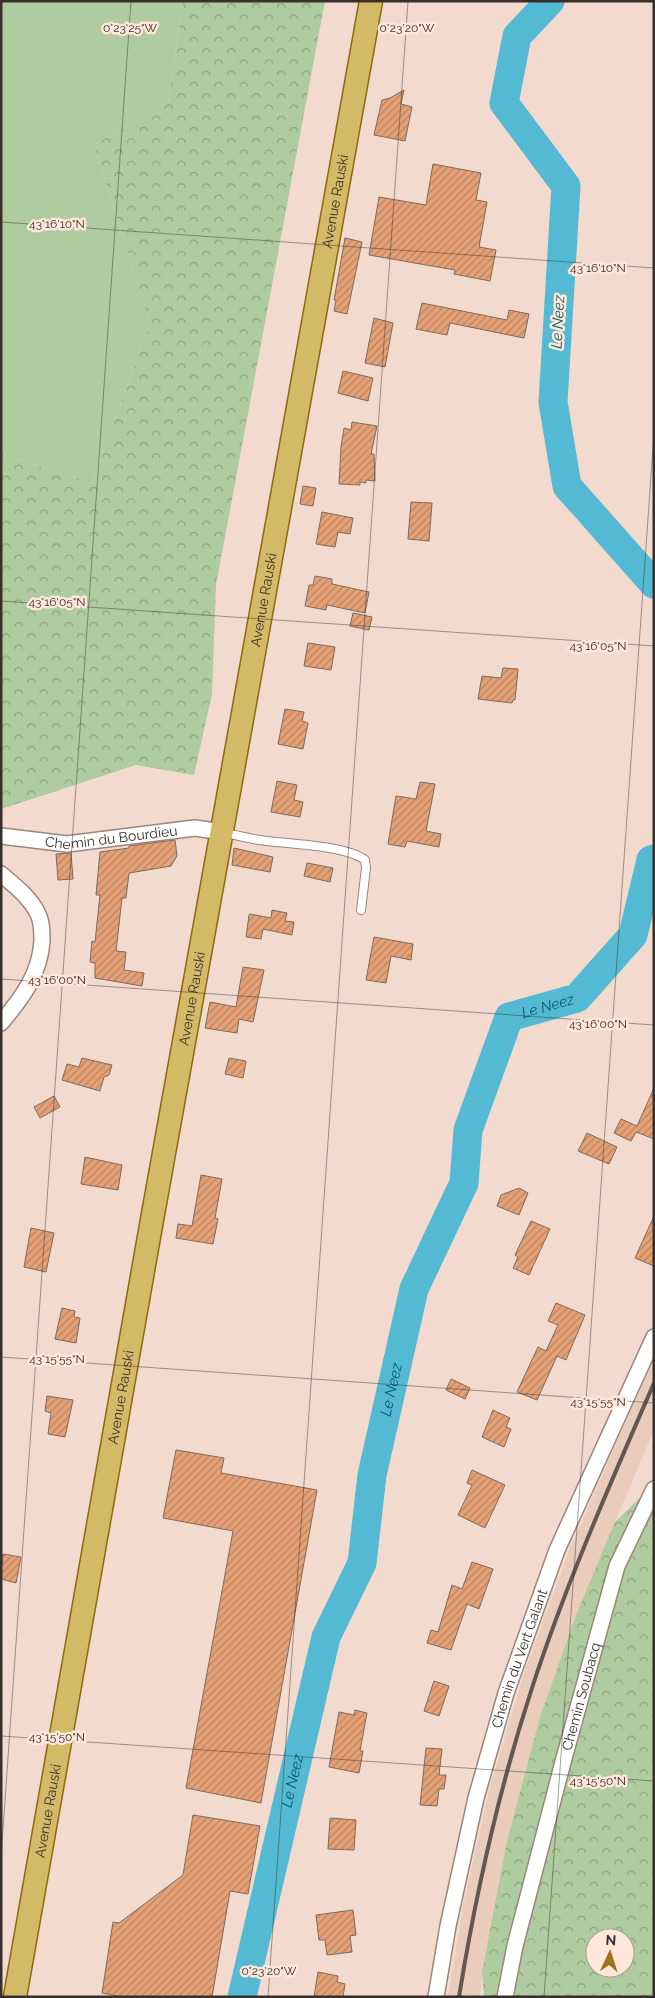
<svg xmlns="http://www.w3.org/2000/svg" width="655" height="1998" font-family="Raleway,sans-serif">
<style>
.built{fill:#eaccbd}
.green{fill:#afcba0}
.forest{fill:url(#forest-crowns);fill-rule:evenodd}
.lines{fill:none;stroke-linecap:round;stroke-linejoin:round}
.river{stroke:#54b9d3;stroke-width:29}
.building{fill:url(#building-hatch);stroke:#7d6a5e}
.lane-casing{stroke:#9c867c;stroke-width:10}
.street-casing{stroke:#9c867c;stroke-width:18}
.primary-casing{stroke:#8b6a0f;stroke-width:25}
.lane{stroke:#fff;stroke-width:8}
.street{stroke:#fff;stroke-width:15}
.primary{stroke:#d4b966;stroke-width:22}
.rail{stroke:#635750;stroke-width:4}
.ticks{fill:none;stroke:#382f2a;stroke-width:1;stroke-opacity:0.45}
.labels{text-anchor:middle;stroke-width:5;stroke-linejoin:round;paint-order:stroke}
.street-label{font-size:14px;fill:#382f2a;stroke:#ffe7dc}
.water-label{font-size:15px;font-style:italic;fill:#005a6c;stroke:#ffe7dc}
.ticks-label{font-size:12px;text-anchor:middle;fill:#382f2a;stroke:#ffe7dc;stroke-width:5;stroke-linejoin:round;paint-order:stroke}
</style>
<defs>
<pattern id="forest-crowns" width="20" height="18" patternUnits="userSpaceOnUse" patternTransform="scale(1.25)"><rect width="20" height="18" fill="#afcba0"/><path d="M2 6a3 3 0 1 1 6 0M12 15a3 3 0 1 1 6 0" fill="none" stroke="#8fa583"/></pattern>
<pattern id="building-hatch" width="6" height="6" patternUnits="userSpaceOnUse" patternTransform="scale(1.25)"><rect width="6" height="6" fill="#e5a175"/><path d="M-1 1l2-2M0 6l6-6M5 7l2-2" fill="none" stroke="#bb8460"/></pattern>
</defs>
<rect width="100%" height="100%" fill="#f2dacf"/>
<path class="built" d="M654,1357V1430L577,1612L540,1717L507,1841L479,1997H448L464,1901L490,1787L524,1673L569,1551Z"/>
<path class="green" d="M1,1H183L168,103L94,145L150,323L92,483L1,454Z"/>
<g class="forest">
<path d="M183,1H325L216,585L212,694L194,775L136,765L1,809V454L92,483L150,323L94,145L168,103Z"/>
<path d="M654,1484V1997H484L482,1972L507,1841L540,1717L577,1612L615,1522ZM595,1938H625V1968H595Z"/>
</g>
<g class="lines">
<g class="river">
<path d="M550,1L517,36L504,103L566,186L553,402L567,486L654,584"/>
<path id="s1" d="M242,1997L326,1637L362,1563L372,1475L414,1289L464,1183L468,1130L509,1017L577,998L633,935L651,860L654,859"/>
</g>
</g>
<g class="building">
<path d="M404,90L401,104L412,107L405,141L374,135L382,100L390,98Z"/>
<path d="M433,164L481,173L476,200L487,202L479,247L496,250L490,281L454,274L455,270L369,255L379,197L426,205Z"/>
<path d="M345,238L362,242L347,314L334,311L336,300H334Z"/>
<path d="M422,303L507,320L509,310L529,314L524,338L450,323L447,335L416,329Z"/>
<path d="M374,318L393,323L385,367L365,363Z"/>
<path d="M343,371L373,378L368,401L338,393Z"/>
<path d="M352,422L377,426L371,454H374L375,481L366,480V483L360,482V485L339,484L341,447L344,428L351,430Z"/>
<path d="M303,486L316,488L313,506L300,504Z"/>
<path d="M411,502L432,503L429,541L408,539Z"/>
<path d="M322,512L353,518L350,534L338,532L335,547L316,544Z"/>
<path d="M315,576L332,579V584L369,592L365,613L327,605L326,610L305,606L309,585H313Z"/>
<path d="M353,613L372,617L369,630L350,626Z"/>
<path d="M308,643L335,647L331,670L304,666Z"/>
<path d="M503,668L518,669L515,700H513L512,703L478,699L482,676L501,678Z"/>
<path d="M285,709L304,712L302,721L308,723L303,749L278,744Z"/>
<path d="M277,781L297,785L294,800L303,802L300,817L271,812Z"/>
<path d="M420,782L435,784L426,831L441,834L439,847L407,841L405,847L388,844L396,796L416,799Z"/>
<path d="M175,840L177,856L171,866L129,873L126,898H122L116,951L126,952L124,970L144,973L142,986L95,978V963L90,962L92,941L95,942L100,895H96L100,852L129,848V846Z"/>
<path d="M234,848L273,857L270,872L232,865Z"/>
<path d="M71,853L73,879L58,880L56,854Z"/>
<path d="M307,863L333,868L330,882L304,876Z"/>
<path d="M272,910L287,913L285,921L294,922L292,935L263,929L261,939L246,937L249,915L250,914L271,918Z"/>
<path d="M374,937L413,944L411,960L391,956L386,983L366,980Z"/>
<path d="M243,967L264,970L253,1022L239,1019L237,1033L205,1028L210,1002L236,1007Z"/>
<path d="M82,1058L112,1065L109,1075L104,1077L100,1091L62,1080L67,1064L79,1067Z"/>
<path d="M229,1058L246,1061L243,1078L225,1074Z"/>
<path d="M654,1088V1139L636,1132L631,1141L614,1133L621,1119L637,1126Z"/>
<path d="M54,1096L60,1107L40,1118L34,1107Z"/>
<path d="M587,1133L617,1147L609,1164L578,1151Z"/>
<path d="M85,1157L122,1165L118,1190L81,1184Z"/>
<path d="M201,1175L222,1179L215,1218L218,1219L213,1244L176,1238L178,1224L192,1226Z"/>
<path d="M519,1188L528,1193L519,1215L497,1206L501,1195Z"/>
<path d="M654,1216V1266L635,1258Z"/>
<path d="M531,1221L550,1229L529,1275L513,1268L518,1257L515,1255Z"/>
<path d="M31,1228L54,1233L46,1272L24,1267Z"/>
<path d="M556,1303L585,1315L566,1360L557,1356L537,1400L517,1392L538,1347L546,1351L558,1325L548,1321Z"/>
<path d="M62,1308L75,1311L74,1317L80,1318L76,1343L55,1339Z"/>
<path d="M451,1379L470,1388L465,1399L446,1390Z"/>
<path d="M47,1396L73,1400L65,1437L48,1434L51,1413L45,1411Z"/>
<path d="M493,1410L510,1418L506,1427L511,1429L504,1447L482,1437Z"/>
<path d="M176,1450L224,1458L221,1473L317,1490L261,1803L186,1788L233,1531L163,1518Z"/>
<path d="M472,1470L505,1485L485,1528L458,1515L472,1485L467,1483Z"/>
<path d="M3,1554L21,1557L16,1583L1,1579Z"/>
<path d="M472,1562L493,1569L479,1609L467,1604L451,1650L427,1643L431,1630L438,1632L452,1585L462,1589Z"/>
<path d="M434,1681L449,1686L439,1716L424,1711Z"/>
<path d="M355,1710L367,1713L360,1751H363L359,1773L329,1767L339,1712L354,1715Z"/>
<path d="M426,1748L442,1749L439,1775H446L444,1789H439L437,1806L420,1805Z"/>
<path d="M193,1815L260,1826L248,1894L230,1891L212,1997H122L102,1993L113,1922L119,1923L183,1875Z"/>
<path d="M330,1818L356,1820L354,1850L328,1849Z"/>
<path d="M353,1910L356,1935L350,1936L352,1952L327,1955L325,1940H319L316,1915Z"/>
<path d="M318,1972L338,1976L337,1982L345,1984L343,1997H314Z"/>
</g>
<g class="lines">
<defs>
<path id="lane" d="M224,833C236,835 247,838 259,840C285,844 346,845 365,860L366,868L361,910"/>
<g id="street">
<path id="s2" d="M1,836L67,844L195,828L222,832"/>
<path d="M1,874C15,886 30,897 38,914C42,922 42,932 42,941C40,974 22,998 1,1023"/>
<path id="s3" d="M436,1997L448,1926L476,1798L506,1693L557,1550L654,1337"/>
<path id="s4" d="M505,1997L515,1946L563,1762L617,1566L654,1489"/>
</g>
<g id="primary">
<path id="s5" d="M15,1997L150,1231L371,1"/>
</g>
</defs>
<use href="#lane" class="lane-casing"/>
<use href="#street" class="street-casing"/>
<use href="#primary" class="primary-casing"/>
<use href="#lane" class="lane"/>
<use href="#street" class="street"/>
<use href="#primary" class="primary"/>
<path class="rail" d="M459,1997C476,1892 499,1789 532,1688C566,1584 610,1484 654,1383"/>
</g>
<path class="ticks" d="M1,222L654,268M1,601L654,646M1,979L654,1025M1,1357L654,1403M1,1736L654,1781M1,1858L131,1M268,1997L408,1M544,1997L654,433"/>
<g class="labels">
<g class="street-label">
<text dy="5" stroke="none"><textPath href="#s5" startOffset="1824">Avenue Rauski</textPath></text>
<text dy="5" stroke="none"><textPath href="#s5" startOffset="1419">Avenue Rauski</textPath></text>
<text dy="5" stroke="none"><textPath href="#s2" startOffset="111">Chemin du Bourdieu</textPath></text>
<text dy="5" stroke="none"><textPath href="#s5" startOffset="1014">Avenue Rauski</textPath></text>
<text dy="5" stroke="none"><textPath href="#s5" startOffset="609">Avenue Rauski</textPath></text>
<text dy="5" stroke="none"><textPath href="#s3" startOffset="349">Chemin du Vert Galant</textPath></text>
<text dy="5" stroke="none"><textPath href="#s4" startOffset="310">Chemin Soubacq</textPath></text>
<text dy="5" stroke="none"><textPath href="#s5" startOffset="189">Avenue Rauski</textPath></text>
</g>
<g class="water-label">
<text transform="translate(558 322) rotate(-87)" y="5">Le Neez</text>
<text dy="5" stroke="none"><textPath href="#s1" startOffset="1062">Le Neez</textPath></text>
<text dy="5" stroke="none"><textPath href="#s1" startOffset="628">Le Neez</textPath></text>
<text dy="5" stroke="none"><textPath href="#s1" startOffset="222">Le Neez</textPath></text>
</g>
</g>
<g class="ticks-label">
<text x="130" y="32">0°23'25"W</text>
<text x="407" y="32">0°23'20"W</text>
<text x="57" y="228">43°16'10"N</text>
<text x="598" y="272">43°16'10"N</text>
<text x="57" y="606">43°16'05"N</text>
<text x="598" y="650">43°16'05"N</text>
<text x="57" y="984">43°16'00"N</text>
<text x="598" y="1028">43°16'00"N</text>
<text x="57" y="1363">43°15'55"N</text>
<text x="598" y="1406">43°15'55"N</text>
<text x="57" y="1741">43°15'50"N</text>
<text x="598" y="1785">43°15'50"N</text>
<text x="269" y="1975">0°23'20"W</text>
</g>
<rect width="655" height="1998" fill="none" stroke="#382f2a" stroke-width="5"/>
<g transform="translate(610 1953) rotate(4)"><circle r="24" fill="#ffe7dc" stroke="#af9d95"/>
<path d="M0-4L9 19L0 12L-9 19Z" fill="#9f7223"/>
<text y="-8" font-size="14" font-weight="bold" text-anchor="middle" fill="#382f2a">N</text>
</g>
</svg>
